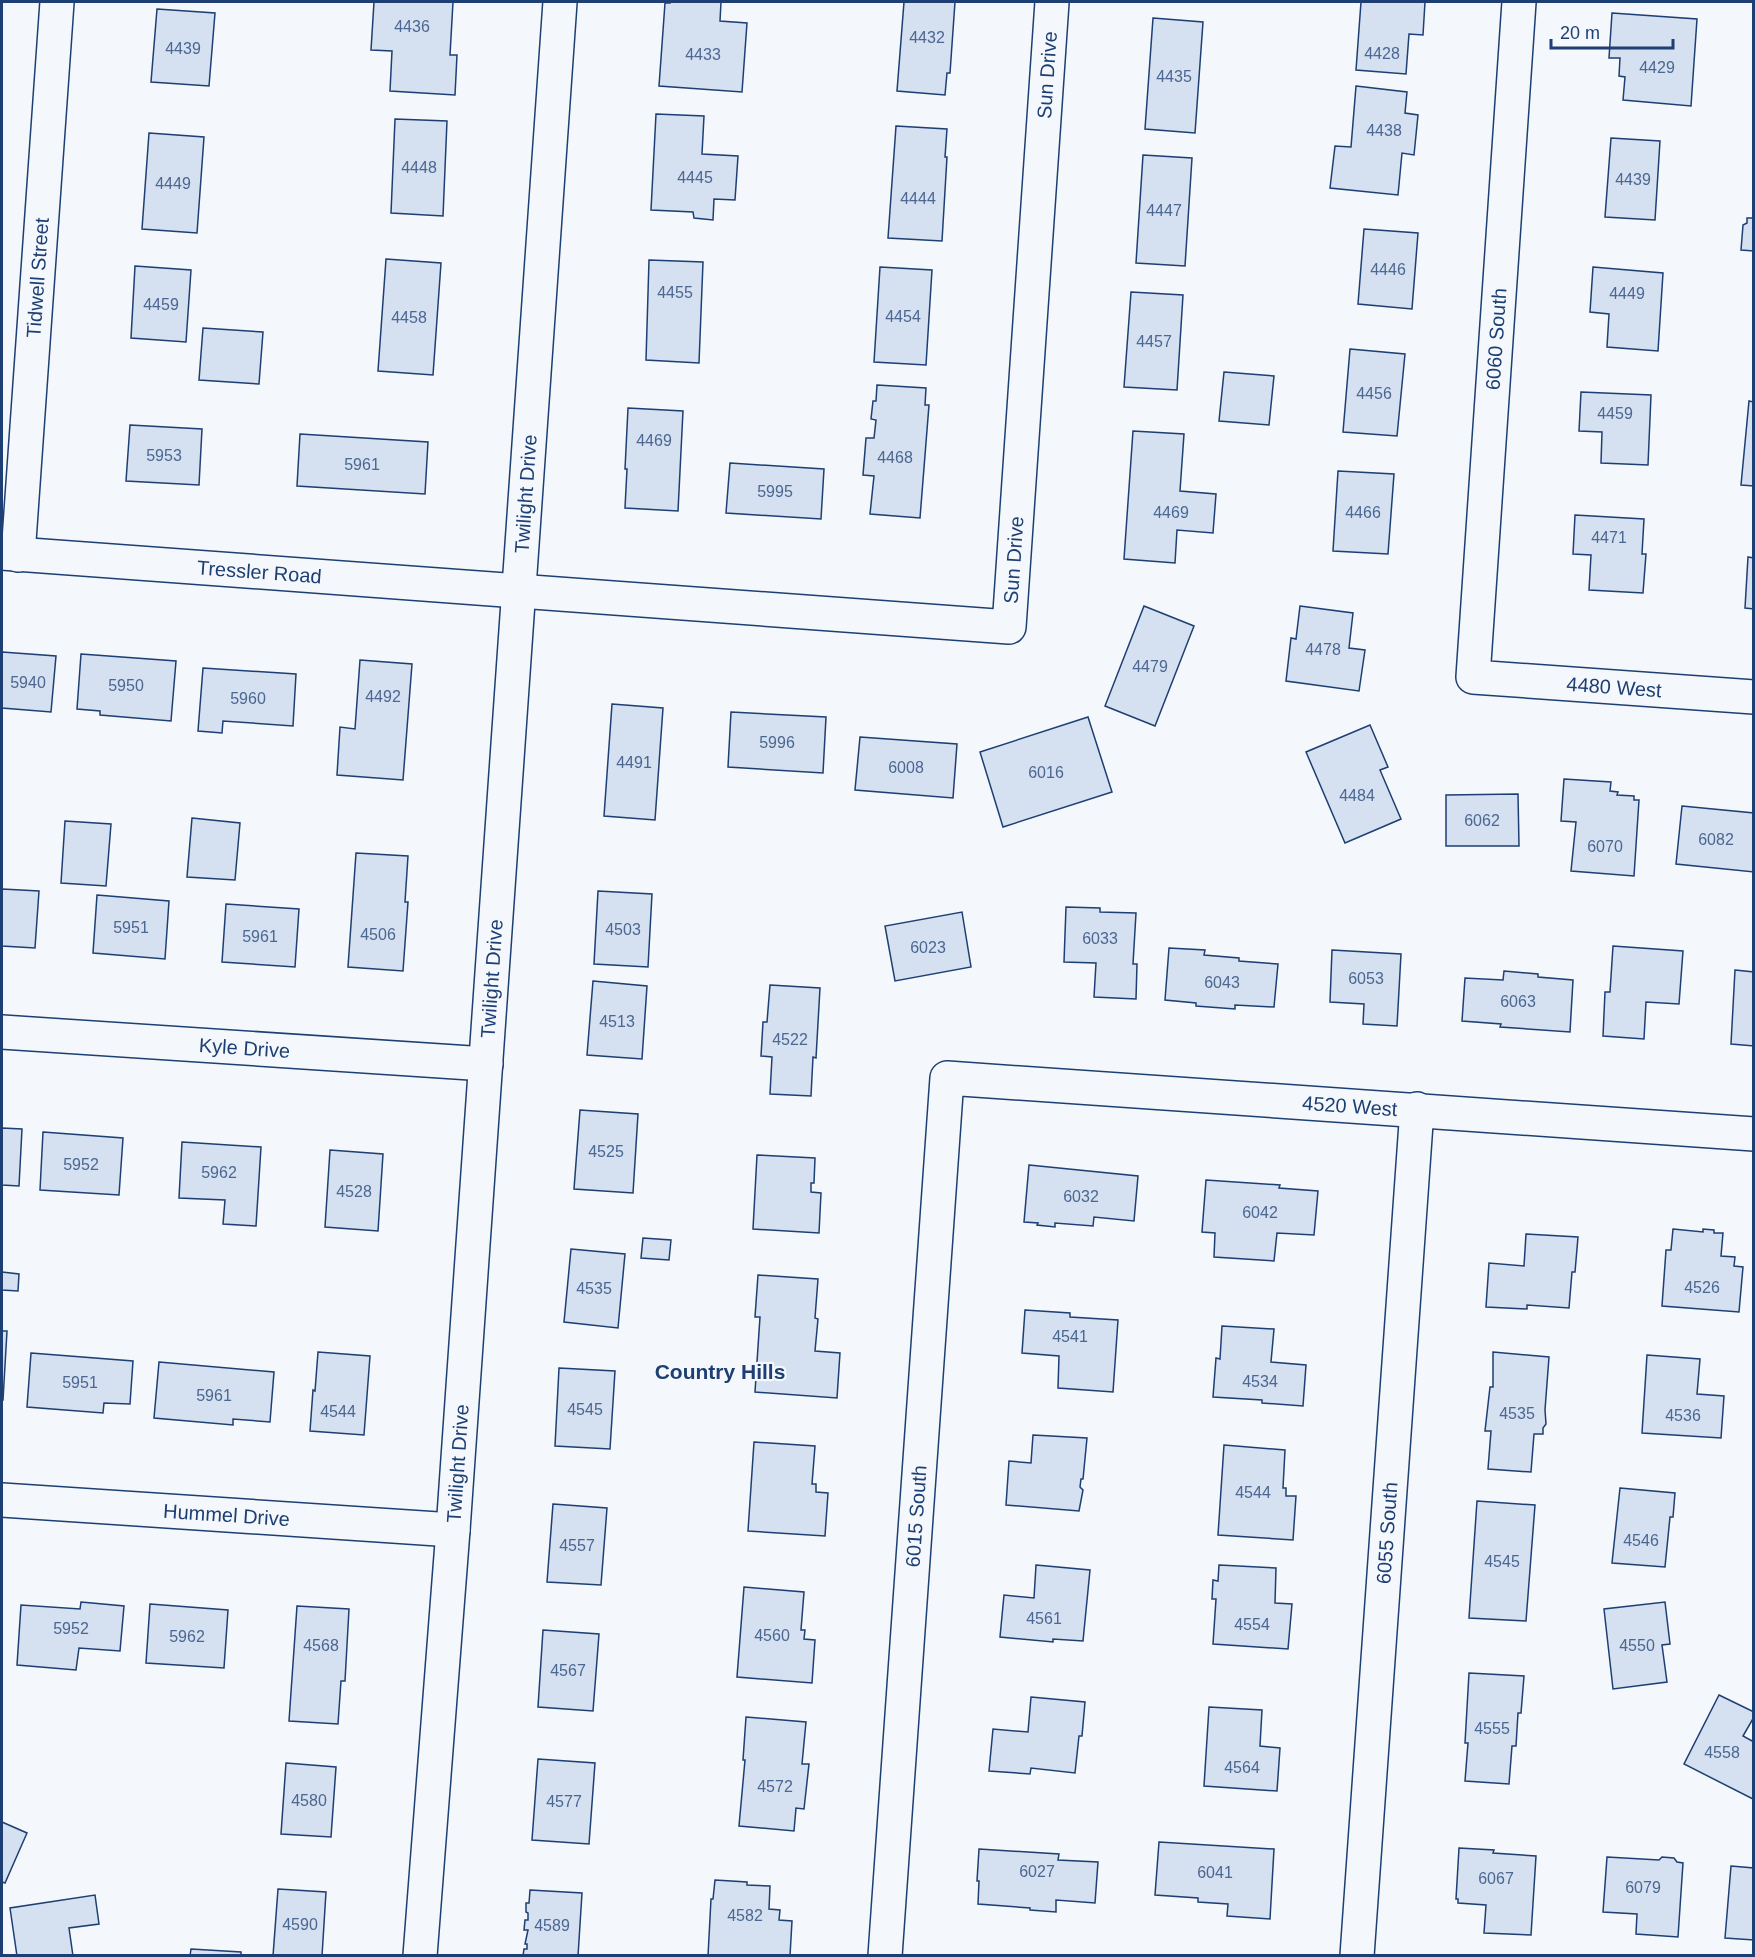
<svg xmlns="http://www.w3.org/2000/svg" width="1755" height="1957" font-family="Arial,sans-serif">
<style>
.building{fill:#d5e0f0;stroke:#1d3f73;stroke-width:1.5}
.lines{fill:none;stroke-linecap:round;stroke-linejoin:round}
.minor-casing{stroke:#1d3f73;stroke-width:36}
.minor{stroke:#f4f7fb;stroke-width:33}
.labels{text-anchor:middle;stroke-width:4.5;stroke-linejoin:round;paint-order:stroke}
.number-label{font-size:16px;fill:#4b6792}
.street-label{font-size:20px;fill:#1d3f73;stroke:#f4f7fb}
.neighbourhood-label{font-size:21px;font-weight:bold;fill:#1d3f73;stroke:#f4f7fb}
</style>
<rect width="100%" height="100%" fill="#f4f7fb"/>
<g class="building">
<path d="M374,2H453L450,55H457L455,95L390,91L392,51L371,50Z"/>
<path d="M670,2H721L720,21L747,23L742,92L659,86L665,3H670Z"/>
<path d="M904,2H955L950,73H947L945,95L897,91Z"/>
<path d="M1361,2H1425L1423,35L1409,34L1406,74L1356,70Z"/>
<path d="M157,9L215,13L209,86L151,82Z"/>
<path d="M1612,13L1697,19L1691,106L1623,100L1625,77L1619,76L1620,58H1609Z"/>
<path d="M1153,18L1203,22L1195,133L1145,129Z"/>
<path d="M1356,86L1407,92L1405,113L1418,115L1414,155L1402,153L1398,195L1330,188L1335,146L1351,147Z"/>
<path d="M656,114L704,116L702,154L738,156L735,200L714,199L713,220L694,218L693,212L651,210Z"/>
<path d="M395,119L447,121L443,216L391,213Z"/>
<path d="M896,126L947,129L945,157H947L942,241L888,238Z"/>
<path d="M149,133L204,137L197,233L142,229Z"/>
<path d="M1611,138L1660,141L1655,220L1605,217Z"/>
<path d="M1143,155L1192,158L1185,266L1136,263Z"/>
<path d="M1747,218H1754V251L1741,250L1743,225L1747,223Z"/>
<path d="M1364,229L1418,233L1412,309L1358,304Z"/>
<path d="M386,259L441,263L433,375L378,371Z"/>
<path d="M649,260L703,262L699,363L646,360Z"/>
<path d="M135,266L191,270L186,342L131,338Z"/>
<path d="M880,267L932,270L926,365L874,362Z"/>
<path d="M1593,267L1663,273L1658,351L1607,347L1609,314L1590,312Z"/>
<path d="M1131,292L1183,295L1177,390L1124,387Z"/>
<path d="M203,328L263,332L259,384L199,380Z"/>
<path d="M1350,349L1405,354L1397,436L1343,432Z"/>
<path d="M1224,372L1274,376L1269,425L1219,421Z"/>
<path d="M877,385L926,388L925,405H929L920,518L870,514L874,476L863,475L866,438H874L876,420L871,419L873,401H876Z"/>
<path d="M1581,392L1651,395L1648,465L1601,463L1602,432L1579,431Z"/>
<path d="M1749,401L1754,402V486L1741,485Z"/>
<path d="M628,408L683,411L678,511L625,508L627,469H625Z"/>
<path d="M130,425L202,429L199,485L126,481Z"/>
<path d="M1133,431L1184,434L1180,491L1216,494L1213,533L1177,530L1175,563L1124,559Z"/>
<path d="M300,434L428,442L425,494L297,486Z"/>
<path d="M730,463L824,469L821,519L726,513Z"/>
<path d="M1338,471L1394,474L1388,554L1333,551Z"/>
<path d="M1575,515L1644,519L1642,554H1646L1643,593L1589,590L1591,555L1573,554Z"/>
<path d="M1748,557L1754,558V609L1745,608Z"/>
<path d="M1144,606L1194,626L1155,726L1105,706Z"/>
<path d="M1300,606L1353,613L1349,648L1365,650L1359,691L1286,681L1291,638L1296,639Z"/>
<path d="M2,652L56,656L51,712L2,708Z"/>
<path d="M81,654L176,661L171,721L100,715V711L77,709Z"/>
<path d="M360,660L412,664L403,780L337,775L340,727L355,729Z"/>
<path d="M203,668L296,674L293,726L223,721L222,733L198,731Z"/>
<path d="M612,704L663,708L655,820L604,816Z"/>
<path d="M731,712L826,717L823,773L728,767Z"/>
<path d="M1088,717L1112,792L1003,827L980,752Z"/>
<path d="M1370,725L1388,767L1380,770L1401,819L1345,843L1306,752Z"/>
<path d="M860,737L957,744L953,798L855,790Z"/>
<path d="M1564,779L1611,782L1610,791L1618,792L1617,795L1634,796V800H1639L1634,876L1571,871L1576,822L1561,821Z"/>
<path d="M1518,794L1519,846H1446V795Z"/>
<path d="M1682,806L1754,813V872L1676,864Z"/>
<path d="M192,818L240,823L235,880L187,877Z"/>
<path d="M65,821L111,824L106,886L61,883Z"/>
<path d="M356,853L408,856L405,902H408L403,971L348,967Z"/>
<path d="M2,889L39,891L35,948L2,946Z"/>
<path d="M598,891L652,894L648,967L594,964Z"/>
<path d="M97,895L169,901L165,959L93,953Z"/>
<path d="M226,904L299,909L295,967L222,962Z"/>
<path d="M1066,907L1100,908V912L1136,913L1133,964H1137L1136,999L1094,997L1096,963L1064,962Z"/>
<path d="M962,912L971,967L895,981L885,926Z"/>
<path d="M1613,946L1683,951L1679,1004L1646,1002L1644,1039L1603,1036L1605,992H1610Z"/>
<path d="M1169,948L1205,950L1204,955L1239,958V961L1278,964L1274,1007L1235,1005V1009L1196,1006V1003L1165,1000Z"/>
<path d="M1332,950L1401,954L1397,1026L1363,1024L1364,1004L1330,1002Z"/>
<path d="M1735,970L1754,972V1046L1731,1044Z"/>
<path d="M1504,971L1538,974V977L1573,980L1570,1032L1500,1027L1501,1024L1462,1021L1465,978L1503,980Z"/>
<path d="M593,981L647,986L642,1059L587,1055Z"/>
<path d="M770,985L820,988L816,1058L813,1057L811,1096L770,1094L772,1057L761,1056L763,1022H767Z"/>
<path d="M580,1110L638,1114L633,1193L574,1189Z"/>
<path d="M2,1128L22,1129L19,1186L2,1185Z"/>
<path d="M43,1132L123,1138L119,1195L40,1190Z"/>
<path d="M182,1142L261,1147L256,1226L223,1224L225,1200L179,1198Z"/>
<path d="M330,1150L383,1154L378,1231L325,1227Z"/>
<path d="M757,1155L815,1158L814,1183H811V1192L821,1193L819,1233L753,1229Z"/>
<path d="M1029,1165L1138,1176L1134,1221L1094,1217L1093,1226L1055,1223V1227L1037,1225L1038,1223L1024,1222Z"/>
<path d="M1206,1180L1280,1185L1279,1188L1318,1191L1314,1235L1277,1233L1274,1261L1214,1257L1215,1233L1202,1232Z"/>
<path d="M1673,1229L1703,1232V1229L1714,1230V1233H1723L1721,1256L1735,1257L1734,1266L1743,1267L1739,1312L1662,1306L1666,1250H1671Z"/>
<path d="M1526,1234L1578,1237L1575,1272H1572L1569,1308L1527,1305V1309L1486,1307L1489,1263L1524,1266Z"/>
<path d="M643,1238L671,1240L669,1260L641,1258Z"/>
<path d="M571,1249L625,1254L618,1328L564,1322Z"/>
<path d="M2,1272L19,1274L18,1291L2,1290Z"/>
<path d="M758,1275L818,1279L815,1318L818,1319L815,1351L840,1353L837,1398L755,1392L760,1317H755Z"/>
<path d="M1025,1310L1070,1313V1317L1118,1320L1113,1392L1058,1388L1059,1356L1022,1353Z"/>
<path d="M1222,1326L1274,1329L1271,1362L1306,1365L1303,1406L1262,1403V1400L1213,1397L1216,1358L1220,1359Z"/>
<path d="M2,1331H7L3,1400H2Z"/>
<path d="M318,1352L370,1356L364,1435L310,1431L313,1390L315,1391Z"/>
<path d="M1493,1352L1549,1357L1545,1410L1546,1424L1543,1428V1434H1534L1531,1472L1488,1469L1491,1431H1485L1490,1387H1493Z"/>
<path d="M31,1353L133,1361L130,1404L104,1403L103,1413L27,1407Z"/>
<path d="M1647,1355L1700,1359L1697,1394L1724,1396L1721,1438L1642,1433Z"/>
<path d="M159,1362L274,1372L270,1422L233,1419V1425L154,1418Z"/>
<path d="M559,1368L615,1371L610,1449L555,1446Z"/>
<path d="M1033,1435L1087,1438L1083,1479H1081L1080,1487L1083,1490L1079,1511L1006,1505L1009,1461L1031,1463Z"/>
<path d="M754,1442L815,1446L812,1484H816V1492L828,1493L825,1536L748,1531Z"/>
<path d="M1224,1445L1285,1450L1283,1488H1286V1496H1296L1293,1540L1218,1535Z"/>
<path d="M1620,1488L1675,1493L1673,1517H1670L1665,1567L1612,1563Z"/>
<path d="M1477,1501L1535,1505L1526,1621L1469,1618Z"/>
<path d="M553,1504L607,1508L601,1585L547,1582Z"/>
<path d="M1036,1565L1090,1570L1083,1641L1053,1639V1642L1000,1637L1004,1595L1034,1598Z"/>
<path d="M1219,1565L1276,1568L1275,1603L1292,1604L1288,1649L1213,1644L1216,1599H1212L1213,1580L1218,1581Z"/>
<path d="M744,1587L804,1592L801,1630H805L804,1639L815,1640L812,1683L737,1677Z"/>
<path d="M81,1602L124,1606L120,1651L79,1648L76,1670L17,1665L21,1605L80,1609Z"/>
<path d="M1665,1602L1670,1644L1662,1645L1667,1682L1613,1689L1604,1609Z"/>
<path d="M150,1604L228,1610L224,1668L146,1663Z"/>
<path d="M297,1606L349,1609L345,1681H341L338,1724L289,1721Z"/>
<path d="M543,1630L599,1634L593,1711L538,1707Z"/>
<path d="M1469,1673L1524,1676L1521,1713H1518L1516,1746H1512L1509,1784L1465,1781L1468,1743H1465Z"/>
<path d="M1719,1695L1754,1712V1717L1743,1736L1752,1741L1754,1738L1753,1799L1684,1764Z"/>
<path d="M1031,1697L1085,1702L1082,1736H1079L1075,1773L1031,1768L1030,1774L989,1771L993,1729L1028,1732Z"/>
<path d="M1209,1707L1262,1710L1260,1746L1280,1748L1277,1791L1204,1786Z"/>
<path d="M746,1717L806,1722L802,1764H809L804,1809L796,1808L794,1831L739,1826L745,1760H743Z"/>
<path d="M538,1759L595,1763L589,1844L532,1840Z"/>
<path d="M286,1763L336,1767L331,1837L281,1834Z"/>
<path d="M2,1822L27,1833L5,1883L2,1882Z"/>
<path d="M1159,1842L1274,1849L1270,1919L1227,1916L1228,1904L1198,1902V1898L1155,1895Z"/>
<path d="M1459,1848L1494,1850L1493,1853L1536,1856L1531,1935L1484,1933L1486,1905L1458,1903V1899H1456Z"/>
<path d="M979,1849L1059,1854L1058,1860L1098,1862L1095,1903L1056,1900V1912L1030,1910V1908L978,1904L979,1881H977Z"/>
<path d="M1607,1857L1659,1860L1662,1857L1674,1858L1677,1862L1683,1863L1678,1937L1636,1934L1637,1914L1603,1912Z"/>
<path d="M1731,1866L1754,1868V1940L1725,1938Z"/>
<path d="M715,1880L747,1882V1885L770,1886L769,1909L780,1910L779,1920L792,1921L790,1956H708L711,1899H713Z"/>
<path d="M278,1889L326,1892L322,1956H273Z"/>
<path d="M530,1890L582,1893L578,1956H523L524,1949H527V1944H525L528,1930H524L525,1920H528V1913L526,1912V1903H529Z"/>
<path d="M95,1895L99,1924L69,1928L73,1956H17L10,1908Z"/>
<path d="M191,1949L241,1952V1956H190Z"/>
</g>
<g class="lines">
<defs>
<g id="minor">
<path id="s1" d="M1519,2L1473,677L1754,697"/>
<path id="s2" d="M2,553L1009,627L1052,2"/>
<path id="s3" d="M18,555L57,2"/>
<path id="s4" d="M2,1032L486,1064"/>
<path id="s5" d="M2,1500L453,1530"/>
<path id="s6" d="M420,1956L453,1530L560,2"/>
<path id="s7" d="M885,1956L947,1078L1754,1134"/>
<path id="s8" d="M1357,1956L1417,1109"/>
</g>
</defs>
<use href="#minor" class="minor-casing"/>
<use href="#minor" class="minor"/>
</g>
<g class="labels">
<g class="number-label">
<text x="412" y="32">4436</text>
<text x="927" y="43">4432</text>
<text x="183" y="54">4439</text>
<text x="1382" y="59">4428</text>
<text x="703" y="60">4433</text>
<text x="1657" y="73">4429</text>
<text x="1174" y="82">4435</text>
<text x="1384" y="136">4438</text>
<text x="419" y="173">4448</text>
<text x="695" y="183">4445</text>
<text x="1633" y="185">4439</text>
<text x="173" y="189">4449</text>
<text x="918" y="204">4444</text>
<text x="1164" y="216">4447</text>
<text x="1388" y="275">4446</text>
<text x="675" y="298">4455</text>
<text x="1627" y="299">4449</text>
<text x="161" y="310">4459</text>
<text x="903" y="322">4454</text>
<text x="409" y="323">4458</text>
<text x="1154" y="347">4457</text>
<text x="1374" y="399">4456</text>
<text x="1615" y="419">4459</text>
<text x="654" y="446">4469</text>
<text x="164" y="461">5953</text>
<text x="895" y="463">4468</text>
<text x="362" y="470">5961</text>
<text x="775" y="497">5995</text>
<text x="1171" y="518">4469</text>
<text x="1363" y="518">4466</text>
<text x="1609" y="543">4471</text>
<text x="1323" y="655">4478</text>
<text x="1150" y="672">4479</text>
<text x="28" y="688">5940</text>
<text x="126" y="691">5950</text>
<text x="383" y="702">4492</text>
<text x="248" y="704">5960</text>
<text x="777" y="748">5996</text>
<text x="634" y="768">4491</text>
<text x="906" y="773">6008</text>
<text x="1046" y="778">6016</text>
<text x="1357" y="801">4484</text>
<text x="1482" y="826">6062</text>
<text x="1716" y="845">6082</text>
<text x="1605" y="852">6070</text>
<text x="131" y="933">5951</text>
<text x="623" y="935">4503</text>
<text x="378" y="940">4506</text>
<text x="260" y="942">5961</text>
<text x="1100" y="944">6033</text>
<text x="928" y="953">6023</text>
<text x="1366" y="984">6053</text>
<text x="1222" y="988">6043</text>
<text x="1518" y="1007">6063</text>
<text x="617" y="1027">4513</text>
<text x="790" y="1045">4522</text>
<text x="606" y="1157">4525</text>
<text x="81" y="1170">5952</text>
<text x="219" y="1178">5962</text>
<text x="354" y="1197">4528</text>
<text x="1081" y="1202">6032</text>
<text x="1260" y="1218">6042</text>
<text x="1702" y="1293">4526</text>
<text x="594" y="1294">4535</text>
<text x="1070" y="1342">4541</text>
<text x="1260" y="1387">4534</text>
<text x="80" y="1388">5951</text>
<text x="214" y="1401">5961</text>
<text x="585" y="1415">4545</text>
<text x="338" y="1417">4544</text>
<text x="1517" y="1419">4535</text>
<text x="1683" y="1421">4536</text>
<text x="1253" y="1498">4544</text>
<text x="1641" y="1546">4546</text>
<text x="577" y="1551">4557</text>
<text x="1502" y="1567">4545</text>
<text x="1044" y="1624">4561</text>
<text x="1252" y="1630">4554</text>
<text x="71" y="1634">5952</text>
<text x="772" y="1641">4560</text>
<text x="187" y="1642">5962</text>
<text x="321" y="1651">4568</text>
<text x="1637" y="1651">4550</text>
<text x="568" y="1676">4567</text>
<text x="1492" y="1734">4555</text>
<text x="1722" y="1758">4558</text>
<text x="1242" y="1773">4564</text>
<text x="775" y="1792">4572</text>
<text x="309" y="1806">4580</text>
<text x="564" y="1807">4577</text>
<text x="1037" y="1877">6027</text>
<text x="1215" y="1878">6041</text>
<text x="1496" y="1884">6067</text>
<text x="1643" y="1893">6079</text>
<text x="745" y="1921">4582</text>
<text x="300" y="1930">4590</text>
<text x="552" y="1931">4589</text>
</g>
<g class="street-label">
<text dy="7" stroke="none"><textPath href="#s2" startOffset="1563">Sun Drive</textPath></text>
<text dy="7" stroke="none"><textPath href="#s3" startOffset="278">Tidwell Street</textPath></text>
<text transform="translate(1496 339) rotate(-86)" y="7">6060 South</text>
<text dy="7" stroke="none"><textPath href="#s6" startOffset="1466">Twilight Drive</textPath></text>
<text dy="7" stroke="none"><textPath href="#s2" startOffset="1077">Sun Drive</textPath></text>
<text dy="7" stroke="none"><textPath href="#s2" startOffset="258">Tressler Road</textPath></text>
<text dy="7" stroke="none"><textPath href="#s1" startOffset="818">4480 West</textPath></text>
<text dy="7" stroke="none"><textPath href="#s6" startOffset="980">Twilight Drive</textPath></text>
<text dy="7" stroke="none"><textPath href="#s4" startOffset="243">Kyle Drive</textPath></text>
<text dy="7" stroke="none"><textPath href="#s7" startOffset="1284">4520 West</textPath></text>
<text dy="7" stroke="none"><textPath href="#s6" startOffset="494">Twilight Drive</textPath></text>
<text dy="7" stroke="none"><textPath href="#s5" startOffset="225">Hummel Drive</textPath></text>
<text dy="7" stroke="none"><textPath href="#s7" startOffset="441">6015 South</textPath></text>
<text dy="7" stroke="none"><textPath href="#s8" startOffset="424">6055 South</textPath></text>
</g>
<g class="neighbourhood-label">
<text x="720" y="1379">Country Hills</text>
</g>
</g>
<rect width="1755" height="1957" fill="none" stroke="#1d3f73" stroke-width="6"/>
<path d="M1551 39v9h122v-9" fill="none" stroke="#1d3f73" stroke-width="3"/>
<text x="1560" y="39" font-size="18" fill="#1d3f73" stroke="#f4f7fb" stroke-width="4.5" paint-order="stroke">20 m</text>
</svg>
